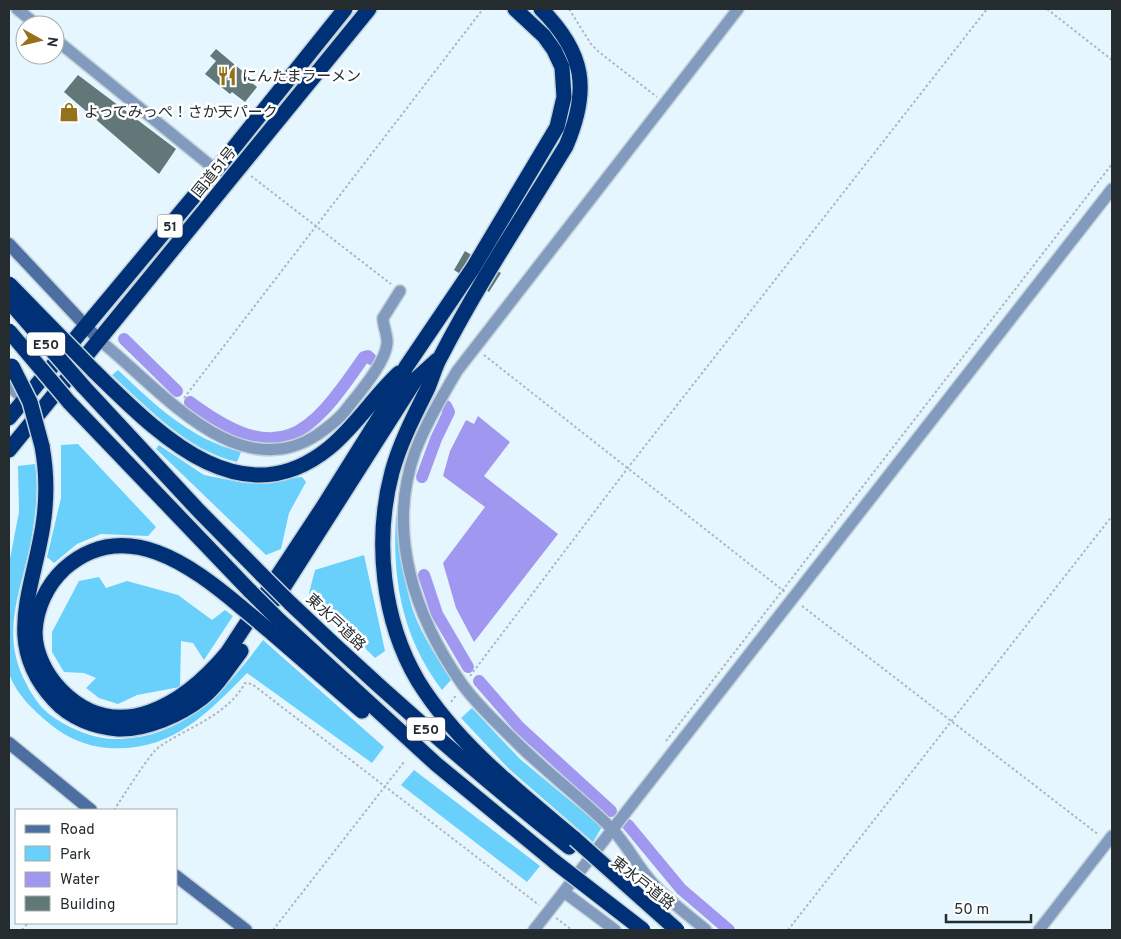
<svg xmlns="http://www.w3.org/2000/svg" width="1121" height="939" font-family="Overpass,'Noto Sans JP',sans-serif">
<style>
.green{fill:#69cffb}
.water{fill:#a097f1}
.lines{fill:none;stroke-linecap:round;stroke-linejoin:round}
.canal{stroke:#a097f1;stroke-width:12}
.building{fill:#617778}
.street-casing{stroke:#c3d2d9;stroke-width:14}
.secondary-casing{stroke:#c3d2d9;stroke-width:15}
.highway-casing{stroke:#c3d2d9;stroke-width:18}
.path{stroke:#aab8bf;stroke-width:2;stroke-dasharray:2.5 2.5;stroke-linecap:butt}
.street{stroke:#829abd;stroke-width:11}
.secondary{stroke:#4d6ea0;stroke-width:12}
.highway{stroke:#003177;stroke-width:15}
.highway-bridge-casing{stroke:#c3d2d9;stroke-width:18;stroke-linecap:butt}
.highway-bridge{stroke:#003177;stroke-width:15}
.labels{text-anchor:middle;stroke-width:5;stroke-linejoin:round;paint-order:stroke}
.shield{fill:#fff;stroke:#666b6e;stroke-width:1}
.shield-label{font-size:14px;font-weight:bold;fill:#242c30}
.poi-label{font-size:15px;fill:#242c30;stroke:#fff;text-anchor:start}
.street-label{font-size:15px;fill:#242c30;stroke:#fff}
</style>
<rect width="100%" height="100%" fill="#e6f6fe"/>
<g class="green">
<path d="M118,370C155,405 190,439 241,452L237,462C187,450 149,409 112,375Z"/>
<path d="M78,444L156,527L148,536L101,534L77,544L54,563L47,557L61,498V445Z"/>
<path d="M159,445L204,475L244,483L302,477L306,482L289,513L281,549L266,555L156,449Z"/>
<path d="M35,464C39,492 35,519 30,546C19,597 0,636 27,685C34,699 43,711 56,719C75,731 97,740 120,739C186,737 226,690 263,640L384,747L372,763L247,673C206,715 171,752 108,748C86,746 67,738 50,724C33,710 17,695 9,674V564L19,512L18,466Z"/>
<path d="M396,515L399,516C401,542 402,570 409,597C416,627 435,654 451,680L442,690C402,637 392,580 396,515Z"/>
<path d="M364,555L385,651L375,658L309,593L315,570Z"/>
<path d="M99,577L106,588L127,581L178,595L212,620L225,610L233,616L204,660L193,643L181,641L180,687L137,695L118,704L99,698L86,688L96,678L84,673L64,672L52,652V632L79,581Z"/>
<path d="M472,708L520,759L602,827L593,842L509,769L461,718Z"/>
<path d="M414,770L540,866L527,882L401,785Z"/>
</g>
<path class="water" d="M478,416L510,442L484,476L558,534L474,642L456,608L443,563L485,507L443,476L450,451L466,420L474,424Z"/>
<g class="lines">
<g class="canal">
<path d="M124,339L177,391"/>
<path d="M190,402C279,468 308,439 364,357L368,356L371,359"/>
<path d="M422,477L436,439L449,412L446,406"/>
<path d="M424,575L437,614L468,667"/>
<path d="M479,681L519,727L611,811"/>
<path d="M628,825L681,889L729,930"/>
</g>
</g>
<g class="building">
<path d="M216,49L247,75L245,77L257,87L245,102L232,92L230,94L205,74L216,61L210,56Z"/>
<path d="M78,75L176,149L159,174L64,92Z"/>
<path d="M465,251L501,273L489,292L454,270Z"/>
</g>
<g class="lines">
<defs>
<g id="street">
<path d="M17,9L37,25"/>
<path d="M55,39L216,170"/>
<path d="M99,340C157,385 236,488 317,435C327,428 338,420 345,411C358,394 385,364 387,344C388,335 383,327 383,318L400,291"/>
<path d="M9,386L24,399"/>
<path d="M564,892L615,930"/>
<path d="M534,930L1112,189"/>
<path d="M706,930C687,914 666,899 650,880C636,864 626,843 611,828C581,798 546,772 516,742C498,724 477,705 462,684C415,617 386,533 415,452C426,423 442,397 457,371L738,9"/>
<path d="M1039,930L1112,836"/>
</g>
<g id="secondary">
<path d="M9,244L99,340"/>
<path d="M9,743L91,810"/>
<path d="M176,876L246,930"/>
</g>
<g id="highway">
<path d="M541,9C585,53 590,90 566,146C524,215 478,284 441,356C435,366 432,379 427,390C414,416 400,443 392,472C374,540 382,620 418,681C457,744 519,792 575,839"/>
<path d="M93,370C155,430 239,521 329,448C356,426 374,396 399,373"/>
<path d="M83,386L199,511L262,575"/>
<path d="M69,402L251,592"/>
<path d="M9,418L216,170L345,9"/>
<path d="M42,446C47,473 47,499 43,525C33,591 2,644 54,700C70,718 95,727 118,729C146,730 180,715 202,698C217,686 229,667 241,651"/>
<path d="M9,450L369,9"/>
<path d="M276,599L416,379L437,360"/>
<path d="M290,603C380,689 472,770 569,847"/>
<path d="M241,607C192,566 125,515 64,569C47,585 36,608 35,632C35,653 46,675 61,690C118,748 185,703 227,653L323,507L392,397L406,367L473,268L557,127L564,97L562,67L554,50L544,36L515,9"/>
<path d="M279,620L436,764L555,862"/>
<path d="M272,633L362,711"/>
</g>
</defs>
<use href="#street" class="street-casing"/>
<use href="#secondary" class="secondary-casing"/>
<use href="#highway" class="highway-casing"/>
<g class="path">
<path d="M569,9L591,44L599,52L657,97"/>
<path d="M1047,9L1112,60"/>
<path d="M251,176L391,284"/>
<path d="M484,355L785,592"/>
<path d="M184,398L483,9"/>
<path d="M802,606L1099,835"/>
<path d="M470,676L627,469L987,9"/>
<path d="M451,702L457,694"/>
<path d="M666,741L1112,164"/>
<path d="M114,810C123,797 149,754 159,747C188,727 227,716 245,683L252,684L539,905"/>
<path d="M556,918L572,930"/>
<path d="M22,930L28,923"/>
<path d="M273,930L404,762"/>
<path d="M788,930L1112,516"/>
</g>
<use href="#street" class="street"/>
<use href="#secondary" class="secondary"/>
<use href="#highway" class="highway"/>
<defs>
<g id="highway-bridge">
<path d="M9,284L93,370"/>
<path d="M9,301L83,386"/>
<path d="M9,331L69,402"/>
<path d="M12,366L30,402L42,446"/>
<path d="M262,575L290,603"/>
<path d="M251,592L279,620"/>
<path d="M241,607L272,633"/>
<path d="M575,839L677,930"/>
<path d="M555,862L643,930"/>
</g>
</defs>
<use href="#highway-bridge" class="highway-bridge-casing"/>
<use href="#highway-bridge" class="highway-bridge"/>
</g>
<defs>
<symbol id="restaurant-bare" viewBox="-9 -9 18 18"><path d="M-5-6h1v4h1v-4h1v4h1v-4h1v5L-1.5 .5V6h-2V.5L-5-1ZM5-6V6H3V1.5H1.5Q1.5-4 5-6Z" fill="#95721a" stroke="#fff" stroke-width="2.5" paint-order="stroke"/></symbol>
<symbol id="shop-bare" viewBox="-9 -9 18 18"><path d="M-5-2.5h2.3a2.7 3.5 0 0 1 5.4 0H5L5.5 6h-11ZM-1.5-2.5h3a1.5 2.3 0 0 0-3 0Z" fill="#95721a" stroke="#fff" stroke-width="2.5" paint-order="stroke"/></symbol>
</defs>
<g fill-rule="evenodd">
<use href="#restaurant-bare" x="213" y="62" width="28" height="28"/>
<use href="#shop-bare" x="55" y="98" width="28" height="28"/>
</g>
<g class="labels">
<g class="shield">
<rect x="157.5" y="214.5" width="25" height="23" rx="4"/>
<rect x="27" y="332.5" width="38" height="23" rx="4"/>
<rect x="407" y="717.5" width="38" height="23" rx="4"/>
</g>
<g class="shield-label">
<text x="170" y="231">51</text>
<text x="46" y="349">E50</text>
<text x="426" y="734">E50</text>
</g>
<g class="poi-label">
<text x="242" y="81">にんたまラーメン</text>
<text x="84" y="117">よってみっぺ！さか天パーク</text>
</g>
<g class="street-label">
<text transform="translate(214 172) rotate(-51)" y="5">国道51号</text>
<text transform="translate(336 622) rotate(43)" y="5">東水戸道路</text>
<text transform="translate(643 883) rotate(38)" y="5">東水戸道路</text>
</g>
</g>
<rect width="1121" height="939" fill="none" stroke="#242c30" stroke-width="20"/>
<rect x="15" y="809" width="162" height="115" fill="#ffffff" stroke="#a7abac"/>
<rect x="25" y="825" width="25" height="8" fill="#4d6ea0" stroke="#a7abac"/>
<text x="60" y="834" font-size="15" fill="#242c30">Road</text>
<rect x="25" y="846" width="25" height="15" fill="#69cffb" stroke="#a7abac"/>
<text x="60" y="859" font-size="15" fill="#242c30">Park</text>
<rect x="25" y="872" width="25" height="15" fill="#a097f1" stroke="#a7abac"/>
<text x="60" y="884" font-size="15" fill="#242c30">Water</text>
<rect x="25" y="896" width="25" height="15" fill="#617778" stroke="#a7abac"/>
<text x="60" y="909" font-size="15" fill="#242c30">Building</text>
<g transform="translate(40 40) rotate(98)"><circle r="24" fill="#ffffff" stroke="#a7abac"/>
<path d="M0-4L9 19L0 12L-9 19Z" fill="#95721a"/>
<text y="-8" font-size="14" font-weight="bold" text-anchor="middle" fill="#242c30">N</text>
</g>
<path d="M946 914v8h85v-8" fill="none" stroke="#242c30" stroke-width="2.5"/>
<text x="954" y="914" font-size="15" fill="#242c30" stroke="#ffffff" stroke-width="4" paint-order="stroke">50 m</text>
</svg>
